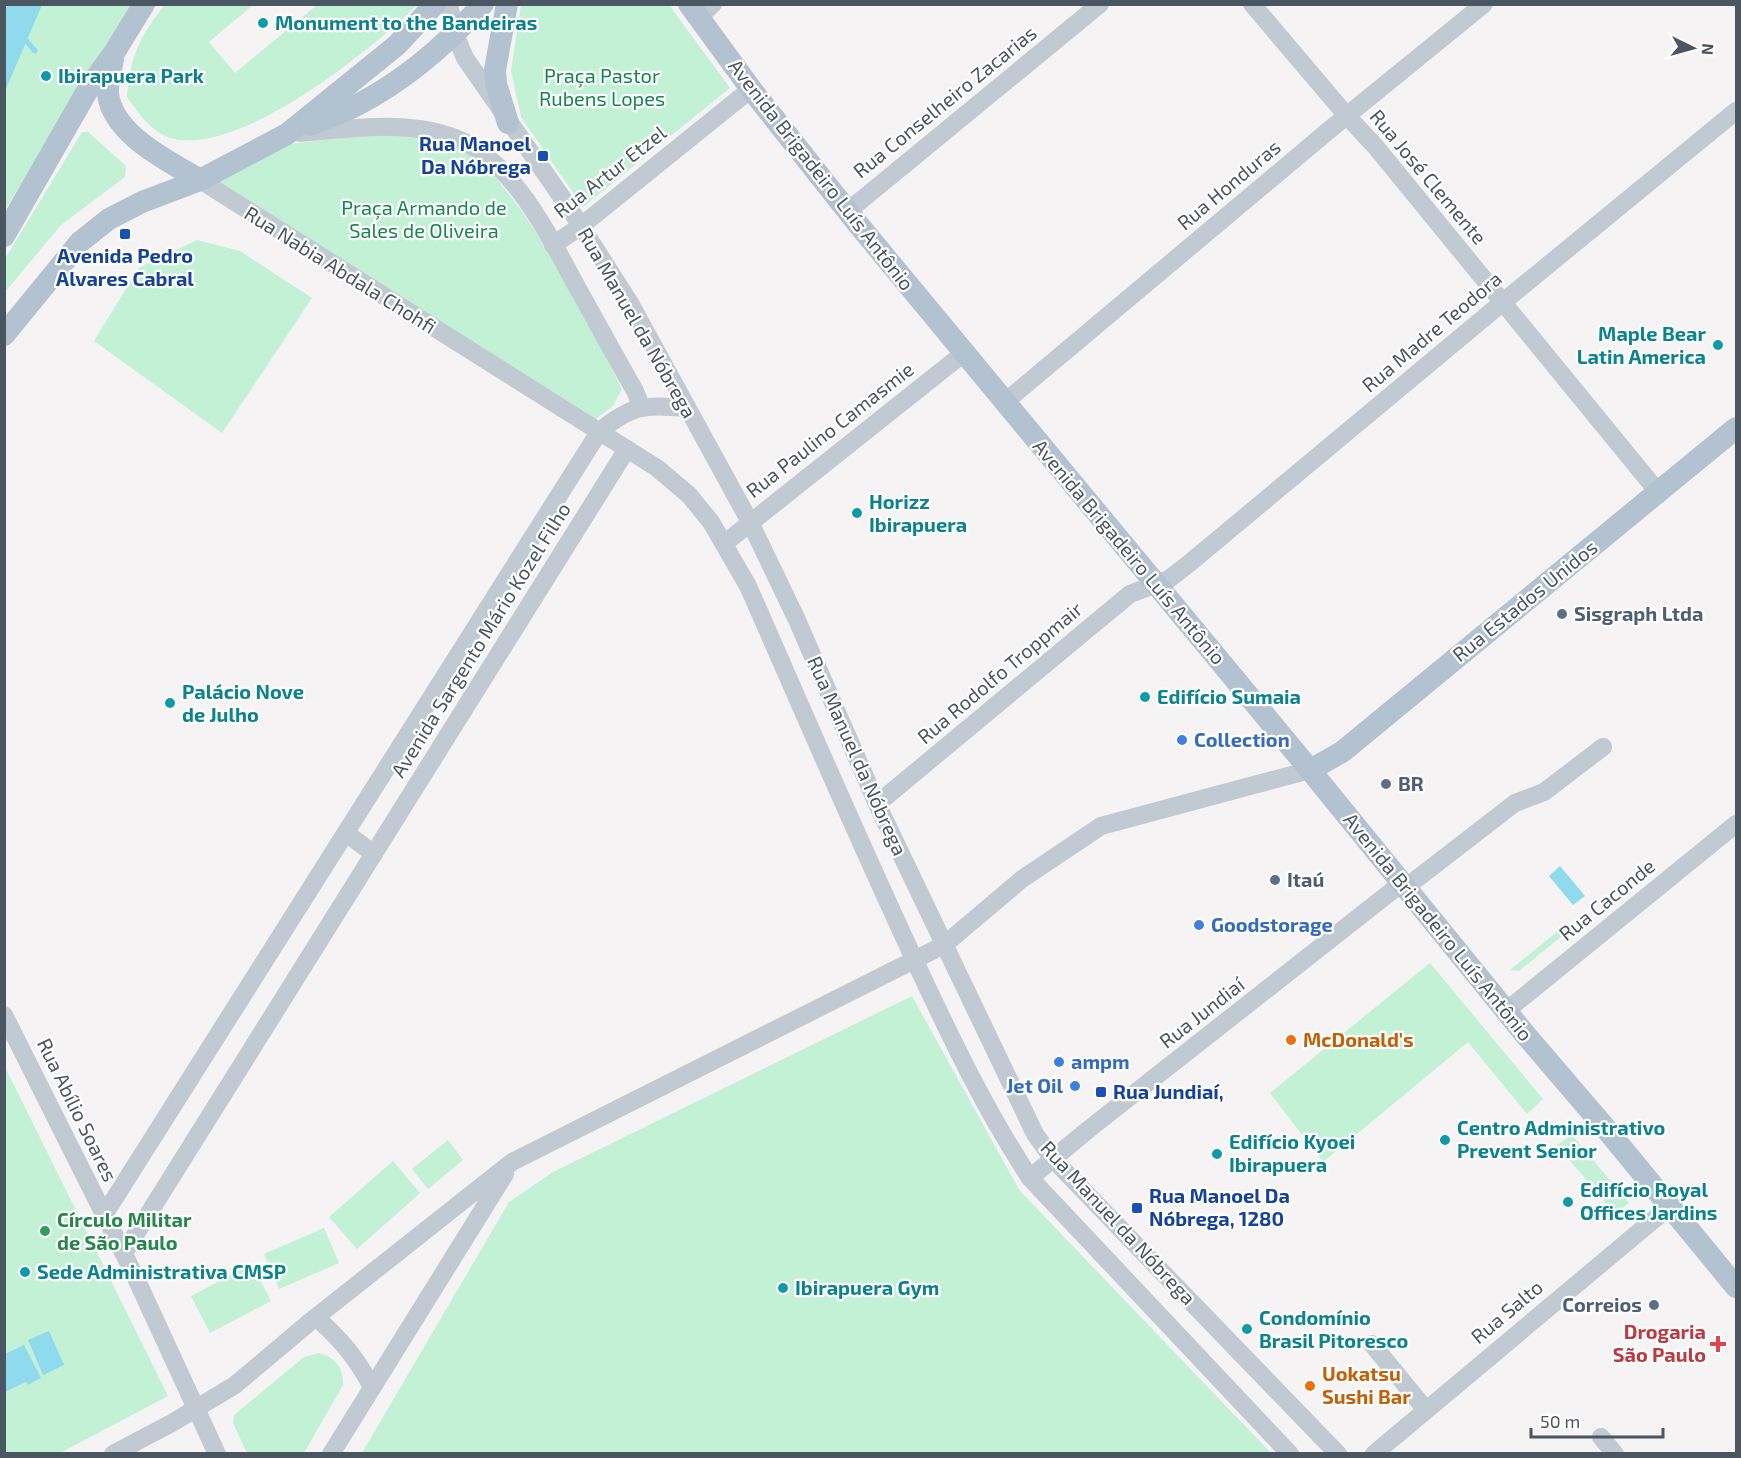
<svg xmlns="http://www.w3.org/2000/svg" width="1741" height="1458" font-family="'Exo 2',sans-serif">
<style>
.green{fill:#c3f1d5}
.water{fill:#90daee}
.lines{fill:none;stroke-linecap:round;stroke-linejoin:round}
.stream{stroke:#90daee;stroke-width:5}
.minor{stroke:#c1cad2;stroke-width:18}
.major{stroke:#b3c2d1;stroke-width:22}
.culture-dot{fill:#0f9aa8;stroke:#fff;stroke-width:2}
.transit-dot{fill:#1a4fb4;stroke:#fff;stroke-width:2}
.service-dot{fill:#5c6f8a;stroke:#fff;stroke-width:2}
.shop-dot{fill:#3f7fe0;stroke:#fff;stroke-width:2}
.food-dot{fill:#e8710a;stroke:#fff;stroke-width:2}
.leisure-dot{fill:#2e9e5b;stroke:#fff;stroke-width:2}
.health-dot{fill:#e0444e;stroke:#fff;stroke-width:2}
.labels{text-anchor:middle;stroke-width:4.5;stroke-linejoin:round;paint-order:stroke}
.culture-label{font-size:20px;font-weight:bold;fill:#0d838f;stroke:#fff;text-anchor:start}
.park-label{font-size:20px;fill:#17864f;stroke:#fff}
.street-label{font-size:20px;fill:#4a5661;stroke:#fff}
.transit-label{font-size:20px;font-weight:bold;fill:#164399;stroke:#fff;text-anchor:start}
.service-label{font-size:20px;font-weight:bold;fill:#4e5e75;stroke:#fff;text-anchor:start}
.shop-label{font-size:20px;font-weight:bold;fill:#366cbe;stroke:#fff;text-anchor:start}
.food-label{font-size:20px;font-weight:bold;fill:#c56008;stroke:#fff;text-anchor:start}
.leisure-label{font-size:20px;font-weight:bold;fill:#27864d;stroke:#fff;text-anchor:start}
.health-label{font-size:20px;font-weight:bold;fill:#be3a42;stroke:#fff;text-anchor:end}
</style>
<rect width="100%" height="100%" fill="#f5f3f3"/>
<g class="green">
<path d="M165,4L253,5L209,42L235,73L317,5H417C370,51 242,154 174,139C153,134 139,114 127,97C130,56 140,37 165,4Z"/>
<path d="M5,5H131L5,210Z"/>
<path d="M521,5H669L730,88L583,207L521,117L511,71Z"/>
<path d="M82,132H88L126,166L125,177L61,225L5,292V259Z"/>
<path d="M399,134C424,138 453,139 474,154C487,164 497,179 507,192C554,251 588,322 622,389L613,406L593,421L216,181L290,144L368,135Z"/>
<path d="M197,240L240,251L312,298L222,433L94,341L139,268Z"/>
<path d="M1558,931L1562,936L1519,971L1510,970Z"/>
<path d="M1430,963L1543,1099L1527,1114L1468,1042L1323,1162L1270,1093Z"/>
<path d="M912,996L1020,1191L1271,1453H362L509,1202L553,1172Z"/>
<path d="M4,1065L168,1396L60,1453H5Z"/>
<path d="M1572,1135L1629,1203L1615,1214L1557,1145Z"/>
<path d="M448,1140L463,1160L428,1189L412,1169Z"/>
<path d="M393,1161L420,1193L357,1249L329,1217Z"/>
<path d="M324,1228L339,1263L279,1289L264,1254Z"/>
<path d="M252,1264L271,1301L210,1333L191,1296Z"/>
<path d="M319,1353C335,1357 344,1368 343,1385L304,1453H247L233,1423L234,1415L304,1357Z"/>
</g>
<g class="water">
<path d="M5,4L42,5L5,91L4,5Z"/>
<path d="M1560,866L1585,896L1573,905L1549,876Z"/>
<path d="M49,1331L64,1365L43,1375L28,1340Z"/>
<path d="M24,1345L41,1378L28,1385L26,1382L5,1392V1354Z"/>
</g>
<g class="lines">
<path class="stream" d="M22,36L35,51"/>
<g class="minor">
<path d="M449,4L455,34L465,58L570,209L630,303L750,522L797,620L877,804L1035,1134L1053,1159L1338,1454"/>
<path d="M1252,4L1347,116L1375,146L1658,492"/>
<path d="M698,18L713,4"/>
<path d="M300,133C350,129 402,120 450,136C511,156 548,234 577,287C596,321 615,356 635,391L641,406"/>
<path d="M200,180L657,468L689,495L711,522L748,586C803,711 857,837 915,961C950,1036 985,1110 1030,1178L1290,1454"/>
<path d="M848,211L1100,4"/>
<path d="M553,245L581,226L751,89"/>
<path d="M1005,402L1328,131L1484,4"/>
<path d="M725,543L964,353"/>
<path d="M877,804L1130,594L1169,579L1186,566L1503,302L1736,111"/>
<path d="M346,833L374,854"/>
<path d="M1405,888L1515,803L1544,792L1603,747"/>
<path d="M1506,1011L1736,824"/>
<path d="M4,1015L134,1274L217,1454"/>
<path d="M1030,1178L1089,1129L1402,883"/>
<path d="M104,1215L599,432C632,404 645,405 686,408"/>
<path d="M124,1253L627,449"/>
<path d="M317,1318C343,1342 355,1356 372,1387"/>
<path d="M1372,1344L1426,1410"/>
<path d="M1601,1437L1615,1454"/>
<path d="M113,1454L172,1423L235,1385L311,1321L512,1162L944,945L1022,879L1101,826L1310,770"/>
<path d="M331,1454L505,1174"/>
<path d="M1374,1454L1670,1206"/>
</g>
<g class="major">
<path d="M507,4L495,70L496,84L508,123"/>
<path d="M689,4L751,89L857,223L1310,770L1524,1033L1607,1130L1736,1287"/>
<path d="M113,58C112,69 107,83 108,94C113,135 169,161 200,180"/>
<path d="M310,125C326,118 342,113 357,105C406,80 446,45 483,4"/>
<path d="M4,236L90,86L114,53L144,4"/>
<path d="M4,335L80,242L109,219L142,202L200,180L287,134L397,45L435,4"/>
<path d="M1310,770L1342,752L1736,428"/>
</g>
</g>
<g class="culture-dot">
<circle cx="263" cy="23" r="6"/>
<circle cx="46" cy="76" r="6"/>
<circle cx="1718" cy="345" r="6"/>
<circle cx="857" cy="513" r="6"/>
<circle cx="1145" cy="697" r="6"/>
<circle cx="170" cy="703" r="6"/>
<circle cx="1445" cy="1140" r="6"/>
<circle cx="1217" cy="1154" r="6"/>
<circle cx="1568" cy="1202" r="6"/>
<circle cx="25" cy="1272" r="6"/>
<circle cx="783" cy="1288" r="6"/>
<circle cx="1247" cy="1329" r="6"/>
</g>
<g class="transit-dot">
<rect x="537" y="150" width="12" height="12" rx="3"/>
<rect x="119" y="228" width="12" height="12" rx="3"/>
<rect x="1095" y="1086" width="12" height="12" rx="3"/>
<rect x="1131" y="1202" width="12" height="12" rx="3"/>
</g>
<g class="service-dot">
<circle cx="1562" cy="614" r="6"/>
<circle cx="1386" cy="784" r="6"/>
<circle cx="1275" cy="880" r="6"/>
<circle cx="1654" cy="1305" r="6"/>
</g>
<g class="shop-dot">
<circle cx="1182" cy="740" r="6"/>
<circle cx="1199" cy="925" r="6"/>
<circle cx="1059" cy="1062" r="6"/>
<circle cx="1075" cy="1086" r="6"/>
</g>
<g class="food-dot">
<circle cx="1291" cy="1040" r="6"/>
<circle cx="1310" cy="1386" r="6"/>
</g>
<circle class="leisure-dot" cx="45" cy="1231" r="6"/>
<path class="health-dot" d="M1715 1335h6v6h6v6h-6v6h-6v-6h-6v-6h6z"/>
<g class="labels">
<g class="culture-label">
<text x="275" y="30">Monument to the Bandeiras</text>
<text x="58" y="83">Ibirapuera Park</text>
<text x="1706" y="341" text-anchor="end">Maple Bear<tspan x="1706" dy="23">Latin America</tspan></text>
<text x="869" y="509">Horizz<tspan x="869" dy="23">Ibirapuera</tspan></text>
<text x="182" y="699">Palácio Nove<tspan x="182" dy="23">de Julho</tspan></text>
<text x="1157" y="704">Edifício Sumaia</text>
<text x="1457" y="1135">Centro Administrativo<tspan x="1457" dy="23">Prevent Senior</tspan></text>
<text x="1229" y="1149">Edifício Kyoei<tspan x="1229" dy="23">Ibirapuera</tspan></text>
<text x="1580" y="1197">Edifício Royal<tspan x="1580" dy="23">Offices Jardins</tspan></text>
<text x="37" y="1279">Sede Administrativa CMSP</text>
<text x="795" y="1295">Ibirapuera Gym</text>
<text x="1259" y="1325">Condomínio<tspan x="1259" dy="23">Brasil Pitoresco</tspan></text>
</g>
<g class="park-label">
<text x="602" y="83">Praça Pastor<tspan x="602" dy="23">Rubens Lopes</tspan></text>
<text x="424" y="215">Praça Armando de<tspan x="424" dy="23">Sales de Oliveira</tspan></text>
</g>
<g class="street-label">
<text transform="translate(945 102) rotate(-39)" y="7">Rua Conselheiro Zacarias</text>
<text transform="translate(610 172) rotate(-38)" y="7">Rua Artur Etzel</text>
<text transform="translate(821 175) rotate(52)" y="7">Avenida Brigadeiro Luís Antônio</text>
<text transform="translate(1428 177) rotate(50)" y="7">Rua José Clemente</text>
<text transform="translate(1229 185) rotate(-40)" y="7">Rua Honduras</text>
<text transform="translate(340 270) rotate(32)" y="7">Rua Nabia Abdala Chohfi</text>
<text transform="translate(637 323) rotate(60)" y="7">Rua Manuel da Nóbrega</text>
<text transform="translate(1432 332) rotate(-40)" y="7">Rua Madre Teodora</text>
<text transform="translate(830 430) rotate(-38)" y="7">Rua Paulino Camasmie</text>
<text transform="translate(1129 552) rotate(50)" y="7">Avenida Brigadeiro Luís Antônio</text>
<text transform="translate(1525 601) rotate(-39)" y="7">Rua Estados Unidos</text>
<text transform="translate(481 640) rotate(-58)" y="7">Avenida Sargento Mário Kozel Filho</text>
<text transform="translate(1000 673) rotate(-40)" y="7">Rua Rodolfo Troppmair</text>
<text transform="translate(857 756) rotate(66)" y="7">Rua Manuel da Nóbrega</text>
<text transform="translate(1607 900) rotate(-39)" y="7">Rua Caconde</text>
<text transform="translate(1438 927) rotate(51)" y="7">Avenida Brigadeiro Luís Antônio</text>
<text transform="translate(1202 1013) rotate(-38)" y="7">Rua Jundiaí</text>
<text transform="translate(77 1110) rotate(64)" y="7">Rua Abílio Soares</text>
<text transform="translate(1118 1223) rotate(47)" y="7">Rua Manuel da Nóbrega</text>
<text transform="translate(1507 1312) rotate(-40)" y="7">Rua Salto</text>
</g>
<g class="transit-label">
<text x="531" y="151" text-anchor="end">Rua Manoel<tspan x="531" dy="23">Da Nóbrega</tspan></text>
<text x="125" y="263" text-anchor="middle">Avenida Pedro<tspan x="125" dy="23">Alvares Cabral</tspan></text>
<text x="1113" y="1099">Rua Jundiaí,</text>
<text x="1149" y="1203">Rua Manoel Da<tspan x="1149" dy="23">Nóbrega, 1280</tspan></text>
</g>
<g class="service-label">
<text x="1574" y="621">Sisgraph Ltda</text>
<text x="1398" y="791">BR</text>
<text x="1287" y="887">Itaú</text>
<text x="1642" y="1312" text-anchor="end">Correios</text>
</g>
<g class="shop-label">
<text x="1194" y="747">Collection</text>
<text x="1211" y="932">Goodstorage</text>
<text x="1071" y="1069">ampm</text>
<text x="1063" y="1093" text-anchor="end">Jet Oil</text>
</g>
<g class="food-label">
<text x="1303" y="1047">McDonald's</text>
<text x="1322" y="1381">Uokatsu<tspan x="1322" dy="23">Sushi Bar</tspan></text>
</g>
<g class="leisure-label">
<text x="57" y="1227">Círculo Militar<tspan x="57" dy="23">de São Paulo</tspan></text>
</g>
<g class="health-label">
<text x="1706" y="1339">Drogaria<tspan x="1706" dy="23">São Paulo</tspan></text>
</g>
</g>
<rect width="1741" height="1458" fill="none" stroke="#4a5661" stroke-width="12"/>
<g transform="translate(1693 48) rotate(95)" stroke="#ffffff" stroke-width="4.5" paint-order="stroke">
<path d="M0-4.5L10 22L0 15L-10 22Z" fill="#4a5661"/>
<text y="-9" font-size="16" font-weight="bold" text-anchor="middle" fill="#4a5661">N</text>
</g>
<path d="M1531 1428v9h132v-9" fill="none" stroke="#4a5661" stroke-width="3"/>
<text x="1540" y="1428" font-size="18" fill="#4a5661" stroke="#ffffff" stroke-width="4.5" paint-order="stroke">50 m</text>
</svg>
